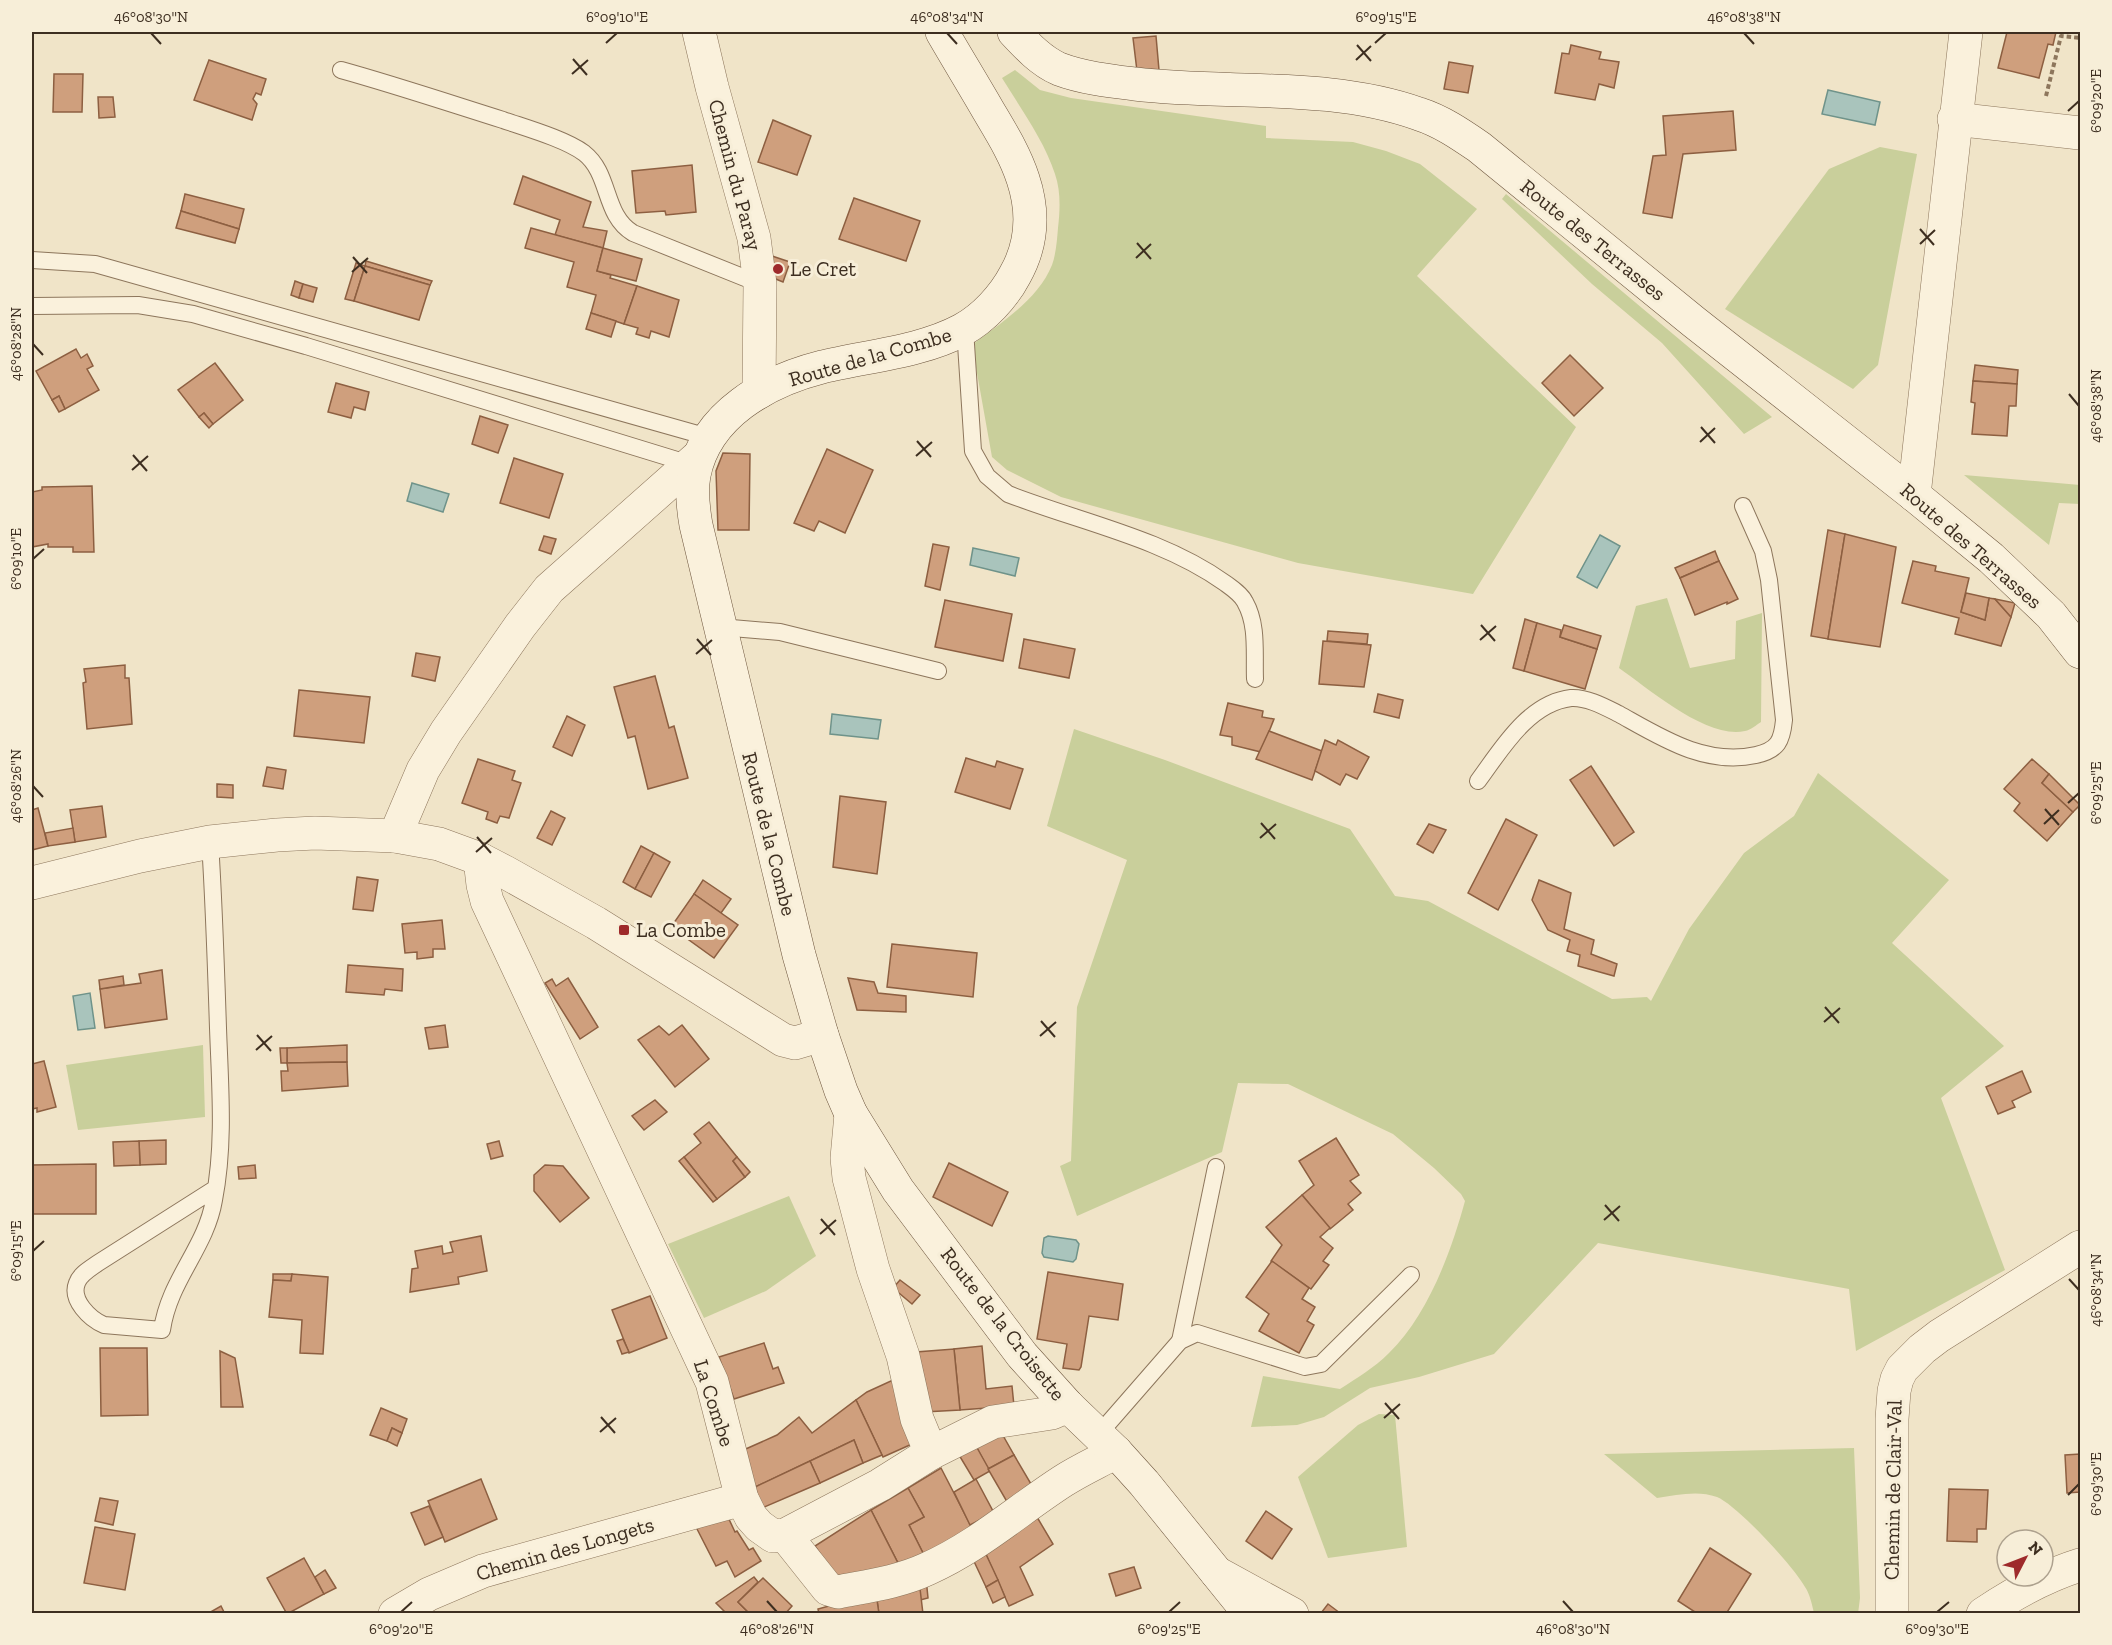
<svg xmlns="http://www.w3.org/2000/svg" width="2112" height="1645" font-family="'Zilla Slab',serif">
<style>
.green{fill:#c9cf9b}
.water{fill:#a9c4bc;stroke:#6f938a;stroke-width:1.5}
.building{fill:#cf9f7d;stroke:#8d5f41;stroke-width:1.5}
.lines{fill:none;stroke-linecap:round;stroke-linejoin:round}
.lane-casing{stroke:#8d765c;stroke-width:18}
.street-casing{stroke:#8d765c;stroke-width:34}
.secondary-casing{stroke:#6f573f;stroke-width:34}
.path{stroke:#8d765c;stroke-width:4;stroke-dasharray:4.5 3;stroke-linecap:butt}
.lane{stroke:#faf1dc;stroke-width:16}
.street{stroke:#faf1dc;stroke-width:33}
.secondary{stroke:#faf1dc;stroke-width:33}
.ticks{fill:none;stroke:#3d2e20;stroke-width:2}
.poi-dot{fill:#9e2a2b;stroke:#f7eed8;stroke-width:2}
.labels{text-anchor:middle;stroke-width:6;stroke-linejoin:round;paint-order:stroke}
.street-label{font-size:21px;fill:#3d2e20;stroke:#f7eed8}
.poi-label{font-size:21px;fill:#3d2e20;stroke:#f7eed8;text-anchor:start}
.neatline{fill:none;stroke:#3d2e20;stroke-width:2}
.ticks-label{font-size:15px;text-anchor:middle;fill:#3d2e20}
</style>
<rect width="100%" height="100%" fill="#f0e4c8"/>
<g class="green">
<path d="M1015,70L1040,90L1071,98L1266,126V138L1353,142L1386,151L1420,164L1477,209L1417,276L1576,427L1473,594L1298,563L1061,497L1007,470L992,457L972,345C1000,323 1038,300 1052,265C1056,254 1057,240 1058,228C1060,211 1061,191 1055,174C1044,140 1021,109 1002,78Z"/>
<path d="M1880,147L1917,154L1878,365L1853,389L1725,309L1829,169Z"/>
<path d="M1506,194L1772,417L1744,434L1662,343L1592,284L1502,199Z"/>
<path d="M1964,475L2080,485V504L2059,503L2049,545Z"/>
<path d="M1667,598L1690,668L1735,659L1736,621L1762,613L1761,722C1756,725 1751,730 1745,731C1708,740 1649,689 1619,668L1636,606Z"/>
<path d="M1074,729L1165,760L1350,829L1395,896L1428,901L1612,999L1647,997L1651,1001L1689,929L1744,853L1794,816L1818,773L1949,880L1892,943L2004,1046L1941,1098L2005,1270L1856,1351L1849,1289L1598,1243L1494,1354L1419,1377L1370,1388L1324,1417L1297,1425L1251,1427L1263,1376L1340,1389C1357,1378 1374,1368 1389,1353C1428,1315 1451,1252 1465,1201L1461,1194L1434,1168L1393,1134L1288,1084L1238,1083L1222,1152L1077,1216L1060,1166L1071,1161L1077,1007L1127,860L1047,826Z"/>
<path d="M203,1045L205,1117L78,1130L66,1065Z"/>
<path d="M789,1196L816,1256L766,1291L704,1318L668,1244Z"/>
<path d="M1379,1414L1395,1415L1407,1547L1328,1558L1298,1477L1358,1425Z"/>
<path d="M1854,1448L1860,1598L1858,1614L1814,1613C1812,1605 1810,1594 1805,1587C1794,1567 1737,1505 1717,1497C1698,1490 1677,1495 1657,1498L1604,1454Z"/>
</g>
<g class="water">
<path d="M1828,90L1880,102L1875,125L1822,114Z"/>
<path d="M412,483L449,494L443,512L407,501Z"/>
<path d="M1600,535L1620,546L1597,588L1577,577Z"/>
<path d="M973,548L1019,558L1015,576L970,565Z"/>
<path d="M832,714L881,720L878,739L830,734Z"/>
<path d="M90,993L95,1028L78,1030L73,996Z"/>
<path d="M1048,1236L1076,1240L1079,1244L1076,1259L1073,1262L1044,1257L1042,1253L1044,1238Z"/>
</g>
<g class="building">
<path d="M2007,32H2056L2053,45L2048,44L2039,78L1998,68Z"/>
<path d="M1156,36L1159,70L1137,71L1133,38Z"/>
<path d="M1571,45L1601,52L1599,59L1619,62L1614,88L1599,84L1595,100L1555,93L1562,53L1569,54Z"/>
<path d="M209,60L266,79L261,95L256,93L253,99L257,104L252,120L194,100Z"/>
<path d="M1449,62L1473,66L1468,93L1444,89Z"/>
<path d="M54,74H83L82,112H53Z"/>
<path d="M98,97H113L115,117L99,118Z"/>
<path d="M1733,111L1736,150L1683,154L1672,218L1643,213L1653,156L1666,155L1663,116Z"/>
<path d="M773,120L811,136L797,175L758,162Z"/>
<path d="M692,165L696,212L666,215L665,211L636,213L632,171Z"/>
<path d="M523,176L591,202L583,227L607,231L603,248L555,235L560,220L514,204Z"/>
<path d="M185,194L244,209L239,229L181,211Z"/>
<path d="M854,198L920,221L906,261L839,239Z"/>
<path d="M181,211L239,229L235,243L176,228Z"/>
<path d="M531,228L603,248L597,271L611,275L610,278L637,286L624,324L591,313L596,295L567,287L574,262L525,248Z"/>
<path d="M603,248L642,259L636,281L597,271Z"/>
<path d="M772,256L790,262L783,282L766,275Z"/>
<path d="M366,261L432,281L430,285L365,266Z"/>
<path d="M356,263L365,266L354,301L345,299Z"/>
<path d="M365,266L430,285L419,320L354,301Z"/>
<path d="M295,281L303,284L299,298L291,295Z"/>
<path d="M303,284L317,288L313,302L299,298Z"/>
<path d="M637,286L679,300L669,337L651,331L649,338L636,334L638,328L624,324Z"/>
<path d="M591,313L616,321L611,337L586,329Z"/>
<path d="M76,349L81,358L87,354L93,366L87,369L99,390L65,409L59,396L52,400L36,371Z"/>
<path d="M1570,355L1603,388L1574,416L1542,383Z"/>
<path d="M215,363L243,400L213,424L204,413L199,417L178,390Z"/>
<path d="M1975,365L2018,370L2017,384L1973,381Z"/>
<path d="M1973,381L2017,384L2016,406H2009L2007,436L1972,434L1975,403L1971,402Z"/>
<path d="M336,383L369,392L365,410L354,407L351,418L328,412Z"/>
<path d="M59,396L65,409L59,412L52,400Z"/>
<path d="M204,413L213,424L209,428L199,417Z"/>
<path d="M480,416L508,425L498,453L472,444Z"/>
<path d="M827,449L873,470L845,533L819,521L814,531L794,523Z"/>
<path d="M723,453L750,454L749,530H718L716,471Z"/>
<path d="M514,458L563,474L549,518L500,503Z"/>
<path d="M92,486L94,552H73V547H48V544L32,547V492L42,490V487Z"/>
<path d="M1828,530L1845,534L1828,639L1811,636Z"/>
<path d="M1845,534L1896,547L1880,647L1828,639Z"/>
<path d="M544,536L556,539L551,554L539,550Z"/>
<path d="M933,544L949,547L940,590L925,586Z"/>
<path d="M1715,551L1719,561L1680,578L1675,568Z"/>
<path d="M1719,561L1738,599L1727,604V602L1695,615L1680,578Z"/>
<path d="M1913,561L1936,566L1935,571L1969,578L1961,612L1985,620L1989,598L1995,599L2011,617L2001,646L1955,634L1959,618L1902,603Z"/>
<path d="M1966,593L1989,598L1985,620L1961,612Z"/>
<path d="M1995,599L2015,603L2011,617Z"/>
<path d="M945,600L1012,614L1003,661L935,647Z"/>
<path d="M1525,619L1537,623L1524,671L1513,668Z"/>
<path d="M1537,623L1561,630L1560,637L1597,649L1585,689L1524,671Z"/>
<path d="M1564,625L1601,636L1597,649L1560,637Z"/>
<path d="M1328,631L1368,634L1367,644L1327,641Z"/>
<path d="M1024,639L1075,649L1069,678L1019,668Z"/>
<path d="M1323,641L1371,645L1364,687L1319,684Z"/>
<path d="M416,653L440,657L435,681L412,676Z"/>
<path d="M125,665V678H129L132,724L87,729L83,683L86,682L84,669Z"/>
<path d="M655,676L669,728L674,726L688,778L648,789L635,736L628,738L614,687Z"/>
<path d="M299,690L370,697L364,743L294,736Z"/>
<path d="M1378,694L1403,700L1399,718L1374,712Z"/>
<path d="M1228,703L1263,711L1262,717L1274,719L1261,752L1232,745V737L1220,735Z"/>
<path d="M567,716L585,725L572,756L553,747Z"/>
<path d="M1269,731L1322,751L1312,780L1256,759Z"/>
<path d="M1325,740L1336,745L1338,740L1369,757L1357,779L1346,774L1340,785L1315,771Z"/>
<path d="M966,758L995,767L997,761L1023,769L1010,809L955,792Z"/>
<path d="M478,759L515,771L512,780L521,783L509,818L500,816L497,823L486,819L488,812L462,803Z"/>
<path d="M2032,759L2049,774L2042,783L2073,812L2047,841L2014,811L2020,803L2004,789Z"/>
<path d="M1591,766L1634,832L1614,846L1570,780Z"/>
<path d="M267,767L286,770L283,789L263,786Z"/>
<path d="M2049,774L2080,805L2073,812L2042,783Z"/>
<path d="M217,784L233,785V798L217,797Z"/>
<path d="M840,796L886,802L877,874L833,867Z"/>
<path d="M102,806L106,837L75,842L70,810Z"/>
<path d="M38,808L48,846L32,850V810Z"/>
<path d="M551,811L565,818L552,845L537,838Z"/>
<path d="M1506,819L1537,835L1498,910L1468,893Z"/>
<path d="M1429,824L1446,830L1433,853L1417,844Z"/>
<path d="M73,828L75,842L48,846L45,833Z"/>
<path d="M641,846L654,853L635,889L623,882Z"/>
<path d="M654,853L670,862L651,897L635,889Z"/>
<path d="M357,877L378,880L373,911L353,909Z"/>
<path d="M703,880L731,899L721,913L694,894Z"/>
<path d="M1539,880L1571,893L1564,929L1594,940L1591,954L1617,964L1614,976L1578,966L1580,955L1567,951L1570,940L1548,930L1532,900Z"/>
<path d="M694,894L738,925L714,958L671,927Z"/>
<path d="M442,920L445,949H433V957L417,959V952L405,953L402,924Z"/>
<path d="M892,944L977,953L973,997L887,987Z"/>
<path d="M348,965L403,969L402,991L385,989L384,995L346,992Z"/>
<path d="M162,970L167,1019L105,1028L100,989L141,983L139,974Z"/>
<path d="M123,976L124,985L100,989L99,980Z"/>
<path d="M568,978L598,1027L580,1039L545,983L552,979L556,986Z"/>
<path d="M848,978L874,982L878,993L906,996V1012L857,1010Z"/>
<path d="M445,1025L448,1047L429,1049L425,1028Z"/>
<path d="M682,1025L709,1059L675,1087L638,1040L659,1026L669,1035Z"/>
<path d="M347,1045V1062L287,1063V1048Z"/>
<path d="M280,1048H287V1063H281Z"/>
<path d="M44,1061L56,1107L37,1112V1108L32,1109V1064Z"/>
<path d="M347,1062L348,1086L282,1091L281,1071H288L287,1063Z"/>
<path d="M2022,1071L2031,1092L2012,1101L2015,1107L1998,1114L1986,1087Z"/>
<path d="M655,1100L667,1112L644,1130L632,1116Z"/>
<path d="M709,1122L737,1157L733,1161L745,1177L717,1199L684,1157L701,1143L694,1134Z"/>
<path d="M1336,1138L1359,1175L1350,1181L1361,1193L1348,1204L1353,1210L1330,1229L1302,1195L1314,1185L1299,1161Z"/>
<path d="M166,1140V1164L140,1165L139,1141Z"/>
<path d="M139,1141L140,1165L114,1166L113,1142Z"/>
<path d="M499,1141L503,1156L491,1159L487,1144Z"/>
<path d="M684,1157L717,1199L713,1202L679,1161Z"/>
<path d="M737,1157L750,1172L745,1177L733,1161Z"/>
<path d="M949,1163L1008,1192L992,1226L933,1197Z"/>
<path d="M96,1164V1214H32V1165Z"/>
<path d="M255,1165L256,1178L239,1179L238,1167Z"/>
<path d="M545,1165L563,1166L589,1198L560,1222L534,1191V1175Z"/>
<path d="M1302,1195L1330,1228L1320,1237L1333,1248L1323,1261L1329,1265L1311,1289L1271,1261L1282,1245L1266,1227Z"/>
<path d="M481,1236L487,1271L458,1277L459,1284L410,1292L412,1269L418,1268L415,1251L442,1246L443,1254L453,1252L450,1242Z"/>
<path d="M1272,1261L1309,1288L1302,1299L1315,1307L1307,1321L1314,1325L1299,1353L1259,1331L1269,1314L1246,1297Z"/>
<path d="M1048,1272L1123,1284L1118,1320L1089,1316L1081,1367L1079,1370L1063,1368L1067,1344L1037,1339Z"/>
<path d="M273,1274H292L291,1281L273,1280Z"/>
<path d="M292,1274L328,1277L323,1354L300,1353L302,1320L269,1317L273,1280L291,1281Z"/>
<path d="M900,1280L920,1295L912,1304L893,1288Z"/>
<path d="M650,1296L667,1338L629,1353L612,1310Z"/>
<path d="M623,1339L629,1352L622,1354L617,1341Z"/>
<path d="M764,1343L773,1369L778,1367L784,1383L734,1399L719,1357Z"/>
<path d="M982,1346L986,1389L1012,1386L1014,1406L960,1410L954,1349Z"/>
<path d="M100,1348H147L148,1415L101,1416Z"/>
<path d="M954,1349L960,1410L924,1412L916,1352Z"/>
<path d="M220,1351L235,1358L243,1407H221Z"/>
<path d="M893,1380L912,1444L883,1457L856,1400L867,1392Z"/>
<path d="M856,1400L882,1455L863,1463L854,1440L753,1488L739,1452L777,1435L799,1417L812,1433Z"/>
<path d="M381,1408L407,1419L402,1433L392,1428L387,1441L370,1435Z"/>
<path d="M392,1428L402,1433L397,1446L387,1441Z"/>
<path d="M1001,1432L1014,1455L988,1469L976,1446Z"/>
<path d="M854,1440L863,1463L820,1483L810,1461Z"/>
<path d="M976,1446L990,1471L974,1480L959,1455Z"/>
<path d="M2080,1454V1492L2067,1493L2065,1455Z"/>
<path d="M1014,1455L1034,1489L1010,1507L988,1469Z"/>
<path d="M810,1461L820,1483L762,1508L753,1488Z"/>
<path d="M941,1468L972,1528L924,1555L909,1525L924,1517L908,1488Z"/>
<path d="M481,1479L497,1519L445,1542L428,1501Z"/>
<path d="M976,1479L994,1513L970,1525L954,1492Z"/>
<path d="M908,1488L924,1517L909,1525L924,1555L900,1567L871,1510Z"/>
<path d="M1949,1489L1988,1490L1986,1529H1977V1542L1947,1541Z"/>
<path d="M100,1498L118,1501L113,1525L95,1521Z"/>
<path d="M429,1506L443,1537L425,1545L411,1513Z"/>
<path d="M871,1510L900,1567L836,1578L815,1546Z"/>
<path d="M1266,1511L1292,1529L1272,1559L1246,1541Z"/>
<path d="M1034,1512L1053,1544L1020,1567L1033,1595L1009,1606L983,1548Z"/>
<path d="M727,1515L735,1532L737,1531L749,1550L753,1548L761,1561L735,1577L727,1561L716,1566L695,1525Z"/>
<path d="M95,1527L135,1534L125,1590L84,1583Z"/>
<path d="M1710,1548L1751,1574L1726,1614H1698L1678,1601Z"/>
<path d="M984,1550L998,1580L986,1587L971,1555Z"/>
<path d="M304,1558L324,1594L287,1614L267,1578Z"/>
<path d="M1134,1567L1141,1588L1116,1596L1109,1574Z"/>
<path d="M325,1570L336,1588L324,1594L315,1577Z"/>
<path d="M754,1577L758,1582L738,1602L750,1614H727L716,1603Z"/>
<path d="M763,1578L792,1606L785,1614H750L738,1602Z"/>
<path d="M926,1578L928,1598L920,1600L919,1580Z"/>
<path d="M919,1580L923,1614H879L876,1593Z"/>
<path d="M998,1580L1005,1597L993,1603L986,1587Z"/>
<path d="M876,1593L879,1614H819L818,1609Z"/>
<path d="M1328,1604L1340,1613V1614L1321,1613Z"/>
<path d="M221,1606L225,1614H207Z"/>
</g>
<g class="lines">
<defs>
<g id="lane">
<path d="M341,70C395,85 449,103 503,120C526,128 565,139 584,153C611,174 603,215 633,233L760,284"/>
<path d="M32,260L95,264L708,437"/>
<path d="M32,306L138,305L193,314L306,346L690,464"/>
<path d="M965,329L973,451L987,476L1008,494C1080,522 1162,538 1225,583C1232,588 1241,594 1245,602C1258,625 1254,653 1255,679"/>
<path d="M720,627L780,632L938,671"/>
<path d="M1478,781C1501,750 1528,703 1571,698C1587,697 1605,707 1619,714C1662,738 1705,766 1756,755C1778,750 1782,741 1784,720L1769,580L1763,551L1743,506"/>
<path d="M210,842C214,904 216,966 218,1028C220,1086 225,1143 214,1200C206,1248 169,1280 162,1330L104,1325C90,1319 70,1300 77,1283C80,1274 91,1268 98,1263L216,1188"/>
<path d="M1180,1341L1216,1167"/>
<path d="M1098,1435L1180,1341L1197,1333L1305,1367L1321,1364L1411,1275"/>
</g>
<g id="street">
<path d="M699,32L712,87L754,238L760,284L759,392"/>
<path d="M1954,119L2080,133"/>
<path d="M1914,495L1966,32"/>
<path d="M395,836L423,770L446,732L520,626L549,589L699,456"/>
<path d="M480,859L483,885L487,901L712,1382L742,1499L751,1517L759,1526L773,1536L785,1535L880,1485L931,1453L993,1422L1052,1413L1068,1406"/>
<path d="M32,883L140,856L210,842L277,835L315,833L395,836L439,844L480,859L505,872L596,923L783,1040L795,1043L822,1035"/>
<path d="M851,1114L847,1158L849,1178L873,1269L903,1356L917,1419L931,1453"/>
<path d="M785,1535L828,1589L838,1592C868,1586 899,1582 927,1569C977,1547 1018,1510 1063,1481C1080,1470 1098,1462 1116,1452"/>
<path d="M1217,1573L1292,1614"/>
<path d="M395,1614L429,1594L483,1571L742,1499"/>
<path d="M1892,1614V1419L1894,1391L1897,1379L1902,1369L1922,1349L1939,1336L2080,1247"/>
<path d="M1983,1614C2014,1593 2045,1576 2080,1565"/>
</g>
<g id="secondary">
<path d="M942,32C957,58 973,84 988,110C1001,132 1015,154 1023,179C1034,212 1032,245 1015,275C1004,296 984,318 962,330C921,352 867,356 822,367C767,381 706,414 694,475C691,492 693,508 696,525L799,955L822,1035L841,1091L851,1114L898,1190L1022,1355L1068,1406L1116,1452L1144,1483L1250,1614"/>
<path d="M1014,32C1027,46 1041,61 1059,69C1083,78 1110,81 1135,84C1229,95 1329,82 1419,114C1441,121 1460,134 1479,147L1694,322L1914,495L1991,558L2051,615L2080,652"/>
</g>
</defs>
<use href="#lane" class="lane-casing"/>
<use href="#street" class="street-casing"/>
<use href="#secondary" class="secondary-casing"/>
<path class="path" d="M2046,96L2061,36L2080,38"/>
<use href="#lane" class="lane"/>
<use href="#street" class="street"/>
<use href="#secondary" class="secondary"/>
</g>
<path class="ticks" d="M151,33L161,44M947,33L957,44M1744,33L1754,44M606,43L617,33M1375,43L1386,33M1357,45L1371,61M573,59L587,75M1356,60L1371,46M572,74L588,60M2068,111L2079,101M1920,229L1934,245M1137,243L1151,259M1920,244L1935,230M353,257L367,273M1136,258L1151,244M352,272L368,258M33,344L43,355M2069,394L2079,406M1701,427L1715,443M917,441L931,457M1700,442L1715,428M133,455L147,471M916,456L932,442M132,470L148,456M33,559L44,549M1481,625L1495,641M697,639L711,655M1480,640L1496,626M696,654L712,640M33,786L43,797M2068,803L2079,793M2045,809L2059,825M1261,823L1275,839M2044,824L2059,810M477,837L491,853M1260,838L1276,824M476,852L492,838M1825,1007L1839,1023M1041,1021L1055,1037M1824,1022L1840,1008M257,1035L271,1051M1040,1036L1056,1022M256,1050L272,1036M1605,1205L1619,1221M821,1219L835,1235M1604,1220L1620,1206M820,1234L836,1220M33,1251L44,1241M2069,1279L2079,1290M1385,1403L1399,1419M601,1417L615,1433M1384,1418L1400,1404M600,1432L616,1418M2068,1495L2079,1484M767,1601L777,1612M1563,1601L1573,1612M401,1612L412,1602M1169,1612L1180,1602M1937,1612L1949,1602"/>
<g class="poi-dot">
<circle cx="778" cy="269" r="6"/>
<rect x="618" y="924" width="12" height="12" rx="3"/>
</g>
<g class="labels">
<g class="street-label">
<text transform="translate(735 175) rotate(75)" y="7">Chemin du Paray</text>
<text transform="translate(1593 240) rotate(39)" y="7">Route des Terrasses</text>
<text transform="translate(870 357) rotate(-16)" y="7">Route de la Combe</text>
<text transform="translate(1971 546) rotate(41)" y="7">Route des Terrasses</text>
<text transform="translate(769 834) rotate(76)" y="7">Route de la Combe</text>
<text transform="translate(1003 1324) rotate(52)" y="7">Route de la Croisette</text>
<text transform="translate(714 1403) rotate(72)" y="7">La Combe</text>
<text transform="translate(1893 1490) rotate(-89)" y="7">Chemin de Clair-Val</text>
<text transform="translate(565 1549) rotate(-16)" y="7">Chemin des Longets</text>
</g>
<g class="poi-label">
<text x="790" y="276">Le Cret</text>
<text x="636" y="937">La Combe</text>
</g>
</g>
<rect width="2112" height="1645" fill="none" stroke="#f7eed8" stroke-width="66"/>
<g transform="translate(2025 1558) rotate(48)"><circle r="28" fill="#f7eed8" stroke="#ada18e" stroke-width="1.5"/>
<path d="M0-4.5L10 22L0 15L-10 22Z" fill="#9e2a2b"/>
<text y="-9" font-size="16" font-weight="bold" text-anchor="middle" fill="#3d2e20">N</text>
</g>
<rect x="33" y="33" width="2046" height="1579" class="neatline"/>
<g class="ticks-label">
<text x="151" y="22">46°08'30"N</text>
<text x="617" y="22">6°09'10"E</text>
<text x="947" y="22">46°08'34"N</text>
<text x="1386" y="22">6°09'15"E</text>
<text x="1744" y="22">46°08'38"N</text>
<text transform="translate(2096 101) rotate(-90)" y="5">6°09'20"E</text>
<text transform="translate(16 344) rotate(-90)" y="5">46°08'28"N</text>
<text transform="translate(2096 406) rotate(-90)" y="5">46°08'38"N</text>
<text transform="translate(16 559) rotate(-90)" y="5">6°09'10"E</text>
<text transform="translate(16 786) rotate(-90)" y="5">46°08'26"N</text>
<text transform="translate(2096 793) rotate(-90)" y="5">6°09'25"E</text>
<text transform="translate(16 1251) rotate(-90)" y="5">6°09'15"E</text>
<text transform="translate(2096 1290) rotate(-90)" y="5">46°08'34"N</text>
<text transform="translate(2096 1484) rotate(-90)" y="5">6°09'30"E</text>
<text x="401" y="1634">6°09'20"E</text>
<text x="777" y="1634">46°08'26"N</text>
<text x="1169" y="1634">6°09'25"E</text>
<text x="1573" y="1634">46°08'30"N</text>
<text x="1937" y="1634">6°09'30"E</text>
</g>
</svg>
